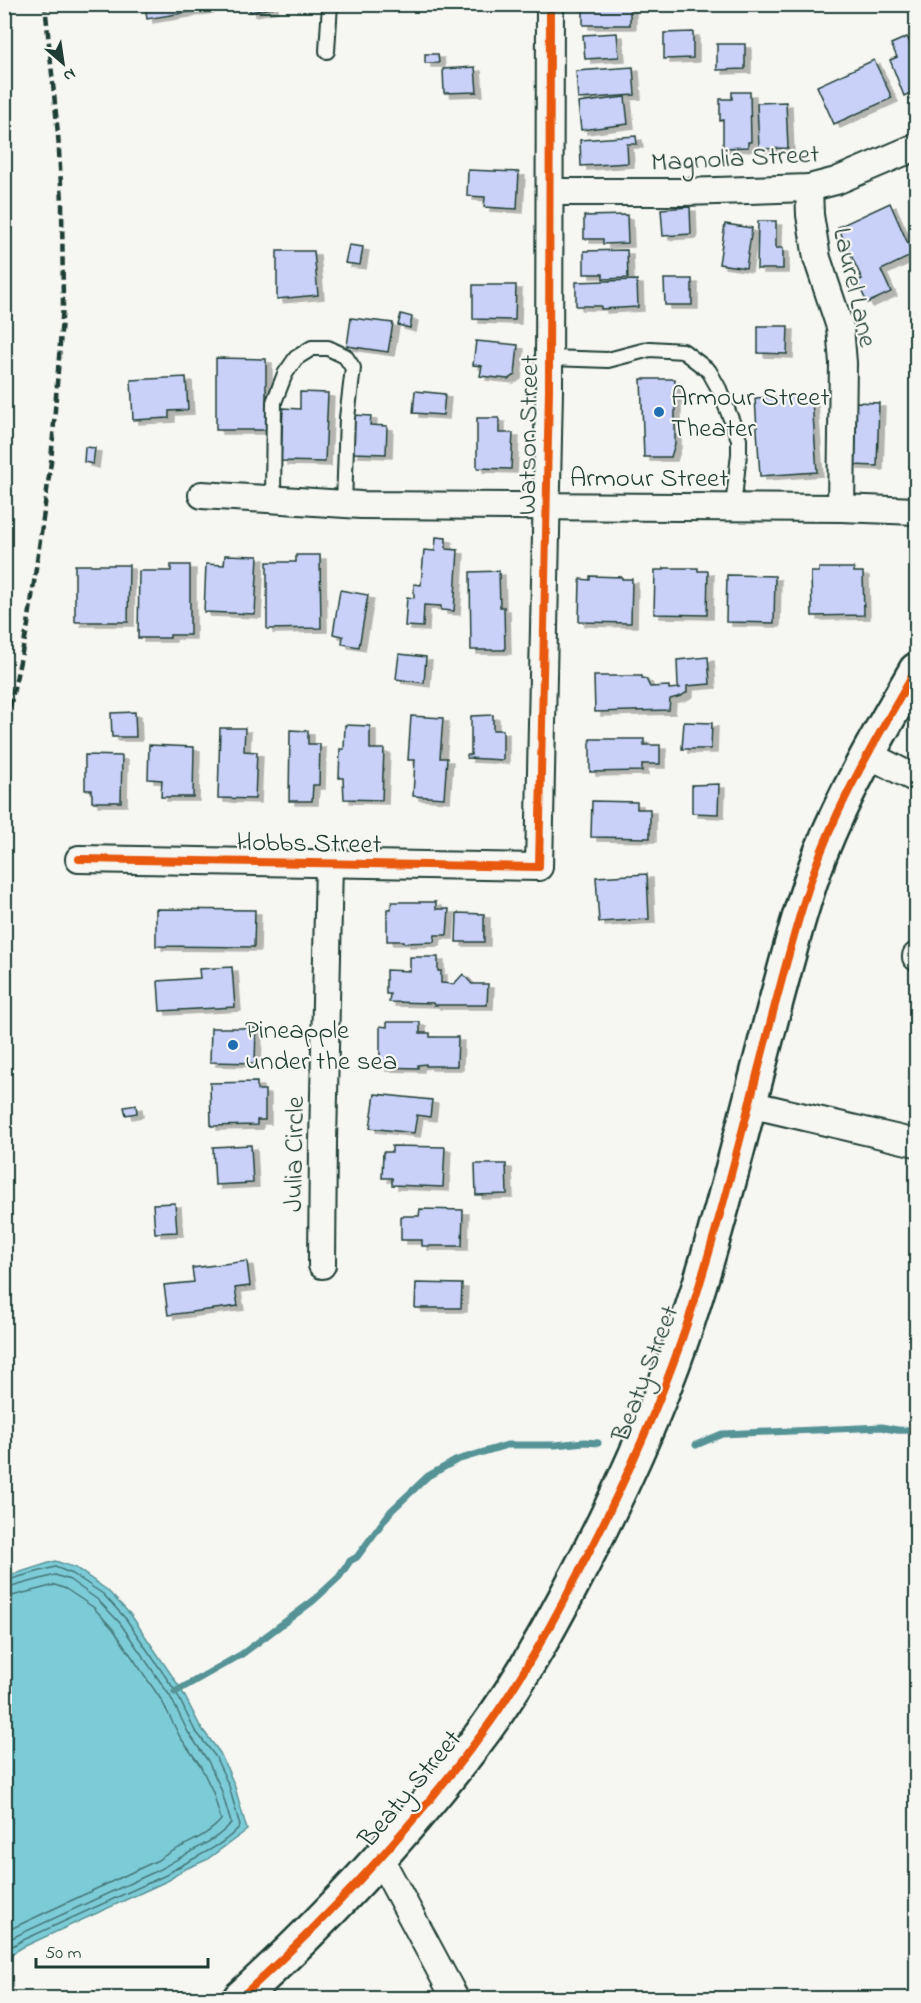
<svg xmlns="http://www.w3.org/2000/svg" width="921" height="2003" font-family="'Indie Flower',sans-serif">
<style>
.water{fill:#7cccd8;stroke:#579396;stroke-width:1.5}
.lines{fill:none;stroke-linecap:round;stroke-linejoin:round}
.shore{stroke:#447676;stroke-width:1.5}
.stream{stroke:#579396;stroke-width:7}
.building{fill:#c9d1f9;stroke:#1f3d34;stroke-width:1.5;filter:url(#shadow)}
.lane-casing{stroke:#1f3d34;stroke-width:18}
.street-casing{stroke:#1f3d34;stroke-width:30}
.secondary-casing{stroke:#1f3d34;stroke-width:38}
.lane{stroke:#f6f6f2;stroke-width:14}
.street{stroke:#f6f6f2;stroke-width:26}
.secondary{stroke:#f6f6f2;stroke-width:33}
.rail{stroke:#1f3d34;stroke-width:4.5;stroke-dasharray:9 4.5;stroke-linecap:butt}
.cycleway-casing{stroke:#f6f6f2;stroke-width:11}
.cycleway{stroke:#e8590c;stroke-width:8}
.poi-dot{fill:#1f6fb2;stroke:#f6f6f2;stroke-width:2}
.labels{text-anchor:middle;stroke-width:4.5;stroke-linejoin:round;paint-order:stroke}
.street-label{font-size:27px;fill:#1f3d34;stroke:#f6f6f2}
.poi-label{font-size:27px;fill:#1f3d34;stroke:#f6f6f2;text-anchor:start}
</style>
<defs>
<filter id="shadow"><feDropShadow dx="6" dy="4" stdDeviation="0" flood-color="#0004"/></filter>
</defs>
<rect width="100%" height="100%" fill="#f6f6f2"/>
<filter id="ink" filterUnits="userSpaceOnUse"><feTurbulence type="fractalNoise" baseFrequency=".0167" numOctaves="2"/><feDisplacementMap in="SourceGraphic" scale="12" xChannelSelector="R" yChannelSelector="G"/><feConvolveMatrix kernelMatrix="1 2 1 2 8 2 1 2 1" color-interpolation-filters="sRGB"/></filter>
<g filter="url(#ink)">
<path class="water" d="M55,1561L76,1568L107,1590L131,1615L181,1689L200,1726L220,1753L234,1784L247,1830L206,1860L183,1870L169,1880L23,1947L5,1958V1577Z"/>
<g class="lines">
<g class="shore">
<path d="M4,1581L55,1567L73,1574L103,1594L126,1619L176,1692L194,1729L215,1756L229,1786L240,1826C221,1849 190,1858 166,1875L21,1941L4,1951"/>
<path d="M4,1589L55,1575L70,1580L98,1600L120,1623L170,1696L188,1732L208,1761L221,1789L231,1823C214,1844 184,1853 163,1868L18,1935L4,1942"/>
<path d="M4,1598L55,1585L66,1589L93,1607L113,1629L162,1701L180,1737L200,1765L213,1792L221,1820C205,1839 178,1846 158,1860L4,1932"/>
</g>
<g class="stream">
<path d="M696,1445L722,1434L882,1427C893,1430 906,1432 916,1428"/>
<path d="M175,1692L242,1654L313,1601L339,1577L350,1561L357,1557L391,1511L428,1476L457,1460L507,1445H555L585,1442L598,1443"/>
</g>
</g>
<g class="building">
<path d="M145,4H237L147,19Z"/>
<path d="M249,4H272V8L250,12Z"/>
<rect x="583" y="4" width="47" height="21"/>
<path d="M693,32V58L664,59V33Z"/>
<path d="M617,33L619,57L585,59L583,35Z"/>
<path d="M907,37L911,45L916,43V90L904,96L890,60L897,57L891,44Z"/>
<path d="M717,44H745V69L717,70Z"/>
<path d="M425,54H438L439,63H425Z"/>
<path d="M874,60L892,98L834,124L817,86Z"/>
<path d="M475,67L477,92L444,93L443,69Z"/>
<path d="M633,67L635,95L578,99L576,71Z"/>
<path d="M732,92H750L751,142H748V147L723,148V120L720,121V99H732Z"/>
<path d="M625,97L628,124L581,130L578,103Z"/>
<path d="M786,102L788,148L759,149L757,103Z"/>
<path d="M636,136L637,144H627L628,163L581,166L580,140Z"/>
<path d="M468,170L519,172L517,209L484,207L485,197L467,196Z"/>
<path d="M890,203L913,255L881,270L891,292L867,303L857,281L862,279L838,227Z"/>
<path d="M690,207L691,234L663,236L661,209Z"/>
<path d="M627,215L628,243L603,244V239H584V216Z"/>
<path d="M758,221H776V248H783V269H757Z"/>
<path d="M725,224L752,228L746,268L719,264Z"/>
<path d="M349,245L363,247L360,265L345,263Z"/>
<path d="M627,250L628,278L603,279V274H584V251Z"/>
<path d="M277,251H314L318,295L277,299Z"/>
<path d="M664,279H692V305H665Z"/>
<path d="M637,280L638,307L601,309V306H576V282Z"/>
<path d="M473,285H516L515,320L473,319Z"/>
<path d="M401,314L412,317L410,328L398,325Z"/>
<path d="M351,318L393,323L388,352L347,346Z"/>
<path d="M758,326H788L787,354L758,353Z"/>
<path d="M476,341L518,345L515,375L508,379L480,376L482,366L473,365Z"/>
<path d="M216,358L266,359V430H216Z"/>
<path d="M186,377L188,410L169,411V418L133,420L131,380Z"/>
<path d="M641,379H675V444L671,457H644Z"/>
<path d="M415,391L445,394L443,415L413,413Z"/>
<path d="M300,392L328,393L325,462L281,461L283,408L300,409Z"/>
<path d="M795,396V401L812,400L817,472L760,476L755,398Z"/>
<path d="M855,402L879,403L877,466L852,465Z"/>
<path d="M353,415L371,416L370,425L387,426L386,454L352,453Z"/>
<path d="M477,418H499V433H513L511,469L477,468Z"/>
<path d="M85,447L95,448L93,464L84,462Z"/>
<path d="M436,537L446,538V549L458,550L454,611L441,610V606L424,605L423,627L405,626L407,597L414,598V584L421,585L424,550L435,551Z"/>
<path d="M225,555L258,556L255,614L204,612L206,564L224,565Z"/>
<path d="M296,555H320L321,628L267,629V562H296Z"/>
<path d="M75,565H129L128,622H75Z"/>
<path d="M171,565H190V635H170V638H138L139,571H171Z"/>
<path d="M664,568H698V571H708L707,615L654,614L655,570H664Z"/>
<path d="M819,568H854V572H863L864,615L812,616L811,572H819Z"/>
<path d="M499,571L500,607H504L505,650H471L470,572Z"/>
<path d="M727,575L775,576L774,623L726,622Z"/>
<path d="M590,576L622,577V579H632L631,623L579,622L580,579L590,580Z"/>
<path d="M340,590L368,595L359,647L342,644L343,636L333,634Z"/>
<path d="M399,654L426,657L424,683L396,679Z"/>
<path d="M708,657L710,684L687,686V692L681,696L670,699L669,710L595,712L594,676H642V678L646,679L650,687L669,686V689L680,688L678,686L677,660Z"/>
<path d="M135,712L136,737H112L111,713Z"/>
<path d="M493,715V730H503V760L467,758V755H471V716Z"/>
<path d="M411,716L443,718L440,758H447L444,798L413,796L415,760H408Z"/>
<path d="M684,722L712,723L711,749H682Z"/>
<path d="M345,725L370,726V749H384L382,800L344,799L343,778H339L340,749H344Z"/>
<path d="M220,728H245L244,751L257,752L255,799L218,798Z"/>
<path d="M290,730L308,731V744H320L319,785H313L312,801H289Z"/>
<path d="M590,739H644V745H660V764H642V771L590,772Z"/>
<path d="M149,745L194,747L193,797H161L162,780L148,779Z"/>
<path d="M85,755L122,756L121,802H92V790H85Z"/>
<path d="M719,784L718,814L692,813V785Z"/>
<path d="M592,801L637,802V809H650V838L591,837Z"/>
<path d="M647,874L649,919L599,922L596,877Z"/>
<path d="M392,902H436V909H449L447,935H435L434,942L404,943L403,941H387V909H391Z"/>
<path d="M156,909L255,910L254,947L156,946Z"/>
<path d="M457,913L484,914V942H456Z"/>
<path d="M410,957H438V971H441V983L454,984L463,974L472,984H488L487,1005H434L433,1003L389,1002L390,994H386V970L410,971Z"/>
<path d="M232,967L235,1007L160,1011L158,981L200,978L199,969Z"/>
<path d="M387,1022H420V1033H430V1037H458L457,1066H426V1064L418,1065V1068L380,1067V1026L387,1027Z"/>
<path d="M211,1028H256L255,1063L210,1062Z"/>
<path d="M257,1082V1090H265V1120H257V1125L211,1126L210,1083Z"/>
<path d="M375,1094L432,1100L430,1117L417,1115L414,1133L370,1128Z"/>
<path d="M136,1105L137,1113L126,1115L124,1107Z"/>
<path d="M251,1145L253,1183L215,1185L213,1147Z"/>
<path d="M392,1146L445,1147L443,1187L392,1185V1178H382L383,1152H392Z"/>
<path d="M475,1164H506L507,1194L476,1195Z"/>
<path d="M175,1203L177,1232L155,1233L153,1204Z"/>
<path d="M420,1209L463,1210L462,1246H422V1240H401V1216H419Z"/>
<path d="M247,1261L250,1286L235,1288L238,1306L168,1315L164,1285L194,1282L192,1268Z"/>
<path d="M416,1283L462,1284L461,1308H415Z"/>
</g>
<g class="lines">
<defs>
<g id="lane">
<path d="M327,51L330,4"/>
<path d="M550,358L608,360L650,349L683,351L709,371L719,389L739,439V454L733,507"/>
<path d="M273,499L274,402L285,374L296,358L312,348H328L345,356L353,368L347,418L344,504"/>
</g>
<g id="street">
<path d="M809,188L810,215L817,258L840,327L843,363L841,508"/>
<path d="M550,192H683L809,188L836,181L916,147"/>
<path d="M202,495L361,505L841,508L916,511"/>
<path d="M869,755L916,779"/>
<path d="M79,859L539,867L549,390L550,4"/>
<path d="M916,957V956"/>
<path d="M749,1104L916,1143"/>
<path d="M322,1265L323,1142L329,863"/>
<path d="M380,1858L455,1998"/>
</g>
<path id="secondary" d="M240,1998C324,1922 402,1838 472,1747C517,1689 552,1624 586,1558C625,1482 661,1403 688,1321C722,1217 747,1111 775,1005C789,954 802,902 821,852C846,789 882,729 916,670"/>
</defs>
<use href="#lane" class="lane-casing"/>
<use href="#street" class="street-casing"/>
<use href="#secondary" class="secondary-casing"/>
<use href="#lane" class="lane"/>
<use href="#street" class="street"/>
<use href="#secondary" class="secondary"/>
<path class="rail" d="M4,734L28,625L51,462L63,305L62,202L58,134L45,4"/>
<defs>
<g id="cycleway">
<path d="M79,859L539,867L549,390L550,4"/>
<path d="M240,1998C324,1922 402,1838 472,1747C517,1689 552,1624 586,1558C625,1482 661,1403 688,1321C722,1217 747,1111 775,1005C789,954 802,902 821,852C846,789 882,729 916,670"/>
</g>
</defs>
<use href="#cycleway" class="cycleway-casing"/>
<use href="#cycleway" class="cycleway"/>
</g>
</g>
<g class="poi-dot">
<circle cx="659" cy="412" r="6"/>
<circle cx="233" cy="1045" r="6"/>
</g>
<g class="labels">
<g class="street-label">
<text transform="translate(735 157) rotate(-3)" y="9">Magnolia Street</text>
<text transform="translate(856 287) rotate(77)" y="9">Laurel Lane</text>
<text transform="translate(527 435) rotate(-89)" y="9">Watson Street</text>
<text x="649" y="486">Armour Street</text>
<text transform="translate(309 842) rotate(1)" y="9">Hobbs Street</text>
<text transform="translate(293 1154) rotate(-89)" y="9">Julia Circle</text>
<text transform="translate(644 1373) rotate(-69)" y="9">Beaty Street</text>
<text transform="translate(409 1788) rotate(-50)" y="9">Beaty Street</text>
</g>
<g class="poi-label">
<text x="671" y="405">Armour Street<tspan x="671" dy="31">Theater</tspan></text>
<text x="245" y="1038">Pineapple<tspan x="245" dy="31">under the sea</tspan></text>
</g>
</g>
<rect width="921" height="2003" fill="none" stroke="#f6f6f2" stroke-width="24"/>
<rect x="12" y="12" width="897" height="1979" fill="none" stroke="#1f3d34" stroke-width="2" filter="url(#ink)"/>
<g transform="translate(63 63) rotate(151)" stroke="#f6f6f2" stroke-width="4.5" paint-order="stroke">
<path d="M0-4.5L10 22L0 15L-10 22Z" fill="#1f3d34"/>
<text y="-9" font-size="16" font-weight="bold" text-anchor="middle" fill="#1f3d34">N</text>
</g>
<path d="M36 1958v9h172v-9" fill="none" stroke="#1f3d34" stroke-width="3"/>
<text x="45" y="1958" font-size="18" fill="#1f3d34" stroke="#f6f6f2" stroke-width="4.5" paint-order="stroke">50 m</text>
</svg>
